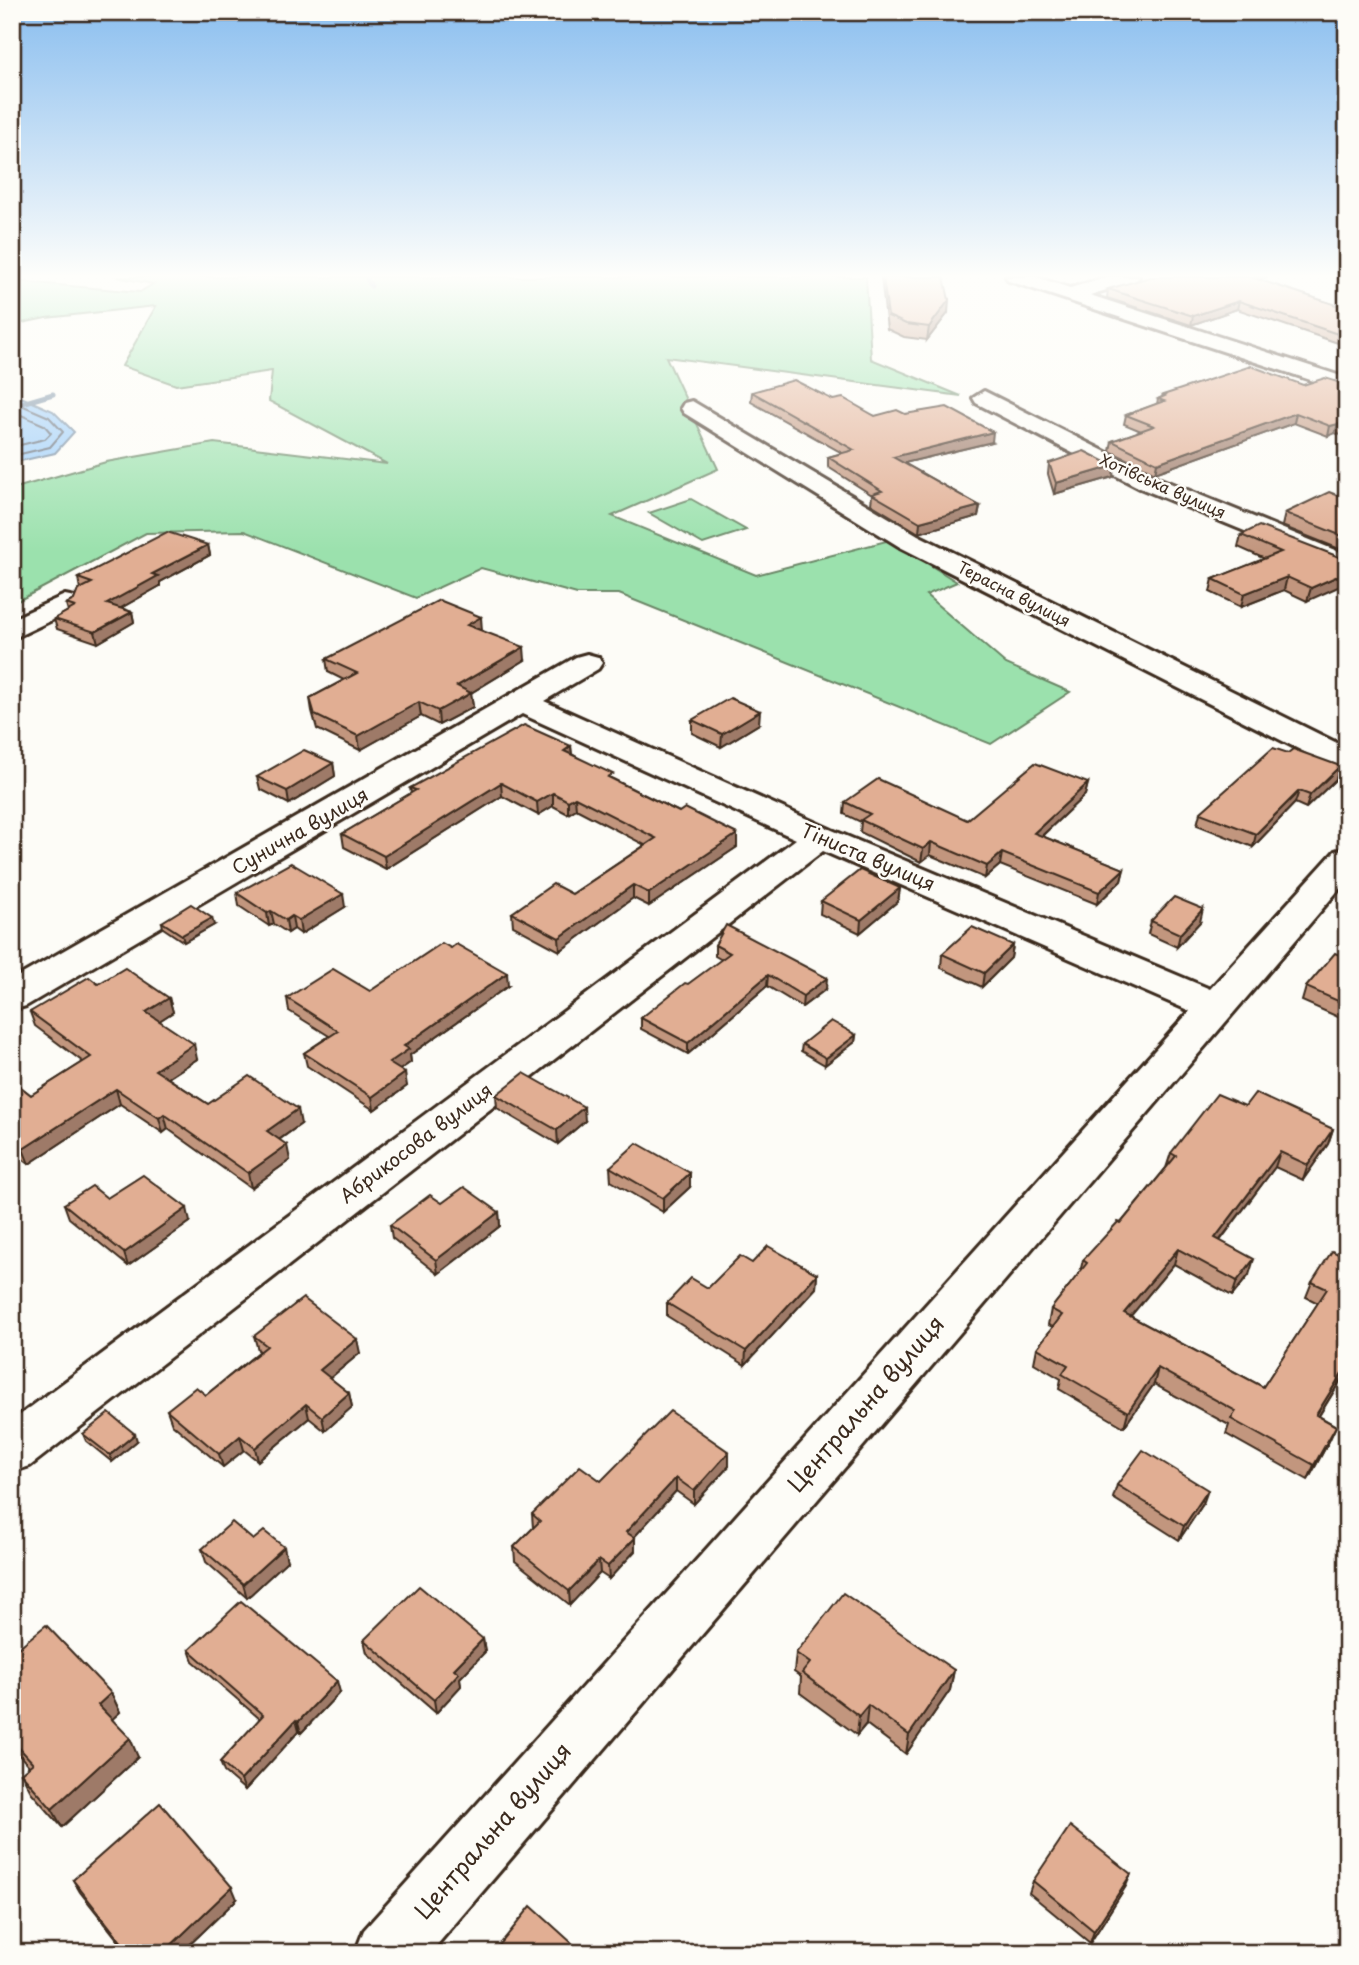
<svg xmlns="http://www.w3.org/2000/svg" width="1359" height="1965" font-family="'Playpen Sans',sans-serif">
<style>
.green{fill:#9be1ad;stroke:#6b8666;stroke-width:2}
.water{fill:#9dcdf9;stroke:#768ca1;stroke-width:2}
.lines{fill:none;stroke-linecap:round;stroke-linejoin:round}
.shore{stroke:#626b76;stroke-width:2}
.stream{stroke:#768ca1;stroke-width:5}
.minor-casing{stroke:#3b2a1e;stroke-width:6}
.minor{fill:#fdfcf7;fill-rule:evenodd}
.wall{fill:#c2967e;stroke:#3b2a1e;stroke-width:2}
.shaded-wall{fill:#9e7a67;stroke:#3b2a1e;stroke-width:2}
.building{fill:#e1ae93;stroke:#3b2a1e;stroke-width:2}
.labels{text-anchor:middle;stroke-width:5;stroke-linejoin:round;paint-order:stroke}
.far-street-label{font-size:16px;fill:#3b2a1e;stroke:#fdfcf7}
.street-label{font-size:19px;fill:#3b2a1e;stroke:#fdfcf7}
.near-street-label{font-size:23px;fill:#3b2a1e;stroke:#fdfcf7}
</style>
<rect width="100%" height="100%" fill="#fdfcf7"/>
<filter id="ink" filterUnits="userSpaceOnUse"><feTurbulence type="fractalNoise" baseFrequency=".0143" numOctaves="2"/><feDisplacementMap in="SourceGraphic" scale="14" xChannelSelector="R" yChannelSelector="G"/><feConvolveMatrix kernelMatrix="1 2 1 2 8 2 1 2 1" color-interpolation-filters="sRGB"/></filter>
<g filter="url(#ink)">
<g class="green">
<path d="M116,277H866L871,359L961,396L666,357L718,469L612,516L756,575L890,540L957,582L926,595L1006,664L1070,692L991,744L619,594H577L481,568L416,598L244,531L146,533L12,604V489L106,462L214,443L387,464L269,401L272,371L176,385L122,366L156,306L46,318L12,325V281L140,292L153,284Z"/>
<path d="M691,499L746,530L703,544L649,513Z"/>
</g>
<path class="water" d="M12,393L53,411L74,432L55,453L12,463Z"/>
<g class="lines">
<g class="shore">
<path d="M12,401L49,417L63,432L50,447L12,456"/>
<path d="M12,411L44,425L51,433L45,439L12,447"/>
</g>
<g class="stream">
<path d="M367,279L371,286"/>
<path d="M12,406L53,394"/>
</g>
<defs>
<g id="minor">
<path d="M1006,277H1036L1070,288L1108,277H1139L1136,281L1090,295L1347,378V392L1009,281Z"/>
<path d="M984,391L1158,478L1347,555V573L1140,488L976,403L973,398Z"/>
<path d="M692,401L918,535L1347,748V771L1336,768L900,547L684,413L681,408L684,403Z"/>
<path d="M65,595L75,597L79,603L75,609L12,639V619Z"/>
<path d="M587,654L598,657L602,663L598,669L544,701L832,830L1210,989L1335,851L1347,848V880L430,1953H355L364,1930L1190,1011L823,851L30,1466L12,1472V1421L796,839L522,714L26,1006L12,1010V980L576,657Z"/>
</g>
</defs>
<use href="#minor" class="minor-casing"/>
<use href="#minor" class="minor"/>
</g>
<g class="wall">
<path d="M881,277H944L948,313L927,340L904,337L887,329Z"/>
<path d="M1267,277L1259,280L1336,305L1347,302V346L1237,309L1191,325L1107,298L1108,289Z"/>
<path d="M1303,385H1347V437L1335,433L1328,436L1294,423L1155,473L1110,451L1112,441L1141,431L1124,424L1126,415L1157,404L1158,399L1162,397L1163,395Z"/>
<path d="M752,392L833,400L875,416L905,414L992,442L904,463L980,506L978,516L919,533L871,504L872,495L828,467V457L842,453L751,402Z"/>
<path d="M1049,463L1113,477L1054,494L1048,474Z"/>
<path d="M1347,499V552L1282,526L1285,513Z"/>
<path d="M1241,535L1347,560L1307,601L1284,590L1241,607L1210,592L1213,579L1265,559L1238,547Z"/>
<path d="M208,545L210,555L160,582V586L121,608L132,612L134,622L98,643L57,629L54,619L68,611L66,604L74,600L80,589L78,578Z"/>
<path d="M482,631L525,660L471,693L473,707L439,725L421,716L360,750L317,729L312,711L310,698L344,680L328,672L326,659Z"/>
<path d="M692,720L759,724L721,747L692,733Z"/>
<path d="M571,746L572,754L613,779L679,812L737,834V847L649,906L633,898L560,951L513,926L512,913L572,894L645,845L576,809L568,814L553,806L538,815L502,796L386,869L344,847L342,834L411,793L410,788Z"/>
<path d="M333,763L335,776L289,804L260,789L257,777Z"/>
<path d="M1336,779L1306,808L1295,803L1253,847L1197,825L1200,813Z"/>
<path d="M1088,783L1085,795L1042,836L1124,869L1121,881L1097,904L1000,865L985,878L930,855L921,862L860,832L861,822L844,814L845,802L967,820Z"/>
<path d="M900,888L898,901L860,933L820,914L821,901Z"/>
<path d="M237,893L345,907L301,934L294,929L288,933L274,924L269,926L239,906Z"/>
<path d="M1151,921L1200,922L1177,947L1148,934Z"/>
<path d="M162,922L214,925L184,942L163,928Z"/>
<path d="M715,945L826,989L802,1007L767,986L688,1054L641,1029V1018L722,960L715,956Z"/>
<path d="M1013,945L1011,958L982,987L941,968L942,954Z"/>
<path d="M1347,958V1021L1302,1001L1306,987Z"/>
<path d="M98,984L169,998L173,1012L159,1021L197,1059L168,1078L208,1104L301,1124L279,1140L290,1160L251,1188L168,1129L163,1133L120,1104L29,1164L12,1151V1080L31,1095L83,1062L35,1026L30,1012Z"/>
<path d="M508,986L410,1055L411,1062L399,1070L407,1086L374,1110L307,1066L304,1053L329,1036L289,1011L287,998L370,991Z"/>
<path d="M856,1035L855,1042L825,1065L801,1051L802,1044Z"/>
<path d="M496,1095L585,1121L558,1144L497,1108Z"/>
<path d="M1245,1106L1333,1129L1328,1144L1303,1180L1275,1167L1220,1241L1249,1275L1232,1296L1174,1264L1130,1316L1263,1387L1318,1303L1306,1297L1312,1282L1347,1258V1370L1319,1416L1336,1426L1329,1441L1308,1480L1226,1434L1229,1425L1154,1384L1124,1427L1059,1389L1061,1379L1034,1363L1037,1348L1053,1327L1048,1325L1051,1309L1080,1272L1083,1260L1121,1223L1166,1168L1171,1153Z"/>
<path d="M610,1167L690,1187L663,1212L611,1181Z"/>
<path d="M107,1198L190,1222L128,1266L69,1218L64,1204Z"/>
<path d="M442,1203L499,1212L500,1226L438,1274L392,1238L390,1225Z"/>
<path d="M752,1263L817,1274L816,1288L745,1365L667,1316V1303L708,1288Z"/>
<path d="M254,1336L360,1353L330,1378L349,1393L352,1407L325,1431L309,1418L258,1461L244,1450L223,1467L172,1424L167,1410L206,1395L260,1351L258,1350Z"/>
<path d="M83,1434L137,1441L112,1462L86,1441Z"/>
<path d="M729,1452V1466L694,1504L676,1491L634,1537L635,1551L609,1579L600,1573L570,1605L515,1561L514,1547L533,1528L532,1514L601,1481Z"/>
<path d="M1117,1485L1203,1504L1179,1540L1113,1498Z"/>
<path d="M253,1540L287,1561L247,1598L206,1562L202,1549Z"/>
<path d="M483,1639L485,1652L460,1678L461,1686L436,1713L367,1653L364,1640Z"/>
<path d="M189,1650L340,1692L301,1733L299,1731L245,1790L224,1772L220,1762L260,1719L193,1661Z"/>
<path d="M12,1653L111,1693L120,1712L112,1719L138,1757L62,1827L31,1792L21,1773L29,1766L12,1747Z"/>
<path d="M796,1653L954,1670L950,1690L906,1754L866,1724L857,1735L800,1693L801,1677L794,1672Z"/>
<path d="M73,1880L237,1899L181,1953H128L80,1892Z"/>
<path d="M1033,1881L1126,1886L1090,1943L1029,1893Z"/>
<path d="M1347,1901V1919L1340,1914Z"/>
</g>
<g class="shaded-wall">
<path d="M1247,277H1267L1245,284Z"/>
<path d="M949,300L948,313L927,340L929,327Z"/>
<path d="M1239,301L1237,309L1191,325L1193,316Z"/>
<path d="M1296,413L1294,423L1155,473L1157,463Z"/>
<path d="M1338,424L1335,433L1328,436L1330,426Z"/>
<path d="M993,432L992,442L892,466L893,457Z"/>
<path d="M1114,466L1113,477L1054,494L1056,483Z"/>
<path d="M980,506L978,516L919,533L920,522Z"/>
<path d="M208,545L210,555L160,582V586L110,614L107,604L152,574Z"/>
<path d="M1347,572V583L1307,601L1311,588Z"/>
<path d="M1287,577L1284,590L1241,607L1244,594Z"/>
<path d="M132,612L134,622L98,643L95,632Z"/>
<path d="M481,617L482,631L467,625Z"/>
<path d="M524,647L525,660L461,699L471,693L473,707L439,725L438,711L457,686Z"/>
<path d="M419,702L421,716L360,750L358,736Z"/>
<path d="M760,711L759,724L721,747L722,734Z"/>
<path d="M571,746L572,759L564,751Z"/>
<path d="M333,763L335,776L289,804L287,791Z"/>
<path d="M1340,766L1336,779L1306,808L1310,795Z"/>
<path d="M501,783L502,796L386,869L384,856Z"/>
<path d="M1088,783L1085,795L1032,845L1034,833Z"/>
<path d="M1299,791L1295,803L1253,847L1256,834Z"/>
<path d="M553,793V806L538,815L537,802Z"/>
<path d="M575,797L576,809L568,814V801Z"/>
<path d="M737,834V847L649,906V893Z"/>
<path d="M931,842L930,855L921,862L923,849Z"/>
<path d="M1002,853L1000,865L985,878L987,866Z"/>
<path d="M1124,869L1121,881L1097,904L1099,892Z"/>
<path d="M633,885V898L560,951L559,938Z"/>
<path d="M900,888L898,901L860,933L861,920Z"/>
<path d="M343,894L345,907L301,934L299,920Z"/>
<path d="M1203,909L1200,922L1177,947L1180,934Z"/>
<path d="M271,911L274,924L269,926L267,913Z"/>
<path d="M292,916L294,929L288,933L286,920Z"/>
<path d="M212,918L214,925L184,942L182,935Z"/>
<path d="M1013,945L1011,958L982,987L984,973Z"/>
<path d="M507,973L508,986L410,1055L411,1062L391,1076L389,1063L404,1046Z"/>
<path d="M768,975L767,986L688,1054V1043Z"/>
<path d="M827,978L826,989L802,1007L803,996Z"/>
<path d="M169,998L173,1012L150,1027L146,1012Z"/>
<path d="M856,1035L855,1042L825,1065L826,1058Z"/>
<path d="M194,1044L197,1059L159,1084L155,1070Z"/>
<path d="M405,1073L407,1086L374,1110L372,1097Z"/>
<path d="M116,1089L120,1104L29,1164L23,1149Z"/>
<path d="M584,1107L585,1121L558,1144L557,1130Z"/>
<path d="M298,1109L301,1124L270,1146L267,1131Z"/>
<path d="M164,1114L168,1129L163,1133L159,1118Z"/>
<path d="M1333,1129L1328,1144L1303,1180L1308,1165Z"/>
<path d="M287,1145L290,1160L251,1188L248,1173Z"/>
<path d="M1280,1152L1275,1167L1210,1253L1215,1238Z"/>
<path d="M690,1173V1187L663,1212V1198Z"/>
<path d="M187,1208L190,1222L128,1266L124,1253Z"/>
<path d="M499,1212L500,1226L438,1274L436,1260Z"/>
<path d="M1178,1249L1174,1264L1120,1329L1124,1313Z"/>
<path d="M1254,1259L1249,1275L1232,1296L1237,1281Z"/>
<path d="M817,1274L816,1288L745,1365L746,1351Z"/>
<path d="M357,1339L360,1353L323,1384L320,1370Z"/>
<path d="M1347,1365V1370L1310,1430L1316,1415Z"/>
<path d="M1158,1368L1154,1384L1124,1427L1128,1412Z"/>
<path d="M349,1393L352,1407L325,1431L322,1417Z"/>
<path d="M306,1404L309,1418L258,1461L255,1448Z"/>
<path d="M1336,1426L1329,1441L1308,1480L1314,1465Z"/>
<path d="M135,1434L137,1441L112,1462L110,1455Z"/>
<path d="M240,1436L244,1450L223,1467L219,1454Z"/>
<path d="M729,1452V1466L694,1504V1491Z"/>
<path d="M676,1478V1491L627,1545L626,1532Z"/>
<path d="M1208,1490L1203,1504L1179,1540L1184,1526Z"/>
<path d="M635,1538V1551L609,1579L608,1566Z"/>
<path d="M284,1547L287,1561L247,1598L243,1584Z"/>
<path d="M599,1560L600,1573L570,1605L569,1591Z"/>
<path d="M483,1639L485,1652L460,1678L461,1686L436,1713L434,1700L454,1669Z"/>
<path d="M954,1670L950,1690L906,1754L909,1735Z"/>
<path d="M337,1681L340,1692L301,1733L298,1722Z"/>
<path d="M111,1693L120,1712L107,1724L98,1705Z"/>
<path d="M868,1705L866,1724L857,1735L859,1716Z"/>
<path d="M296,1720L299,1731L245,1790L241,1780Z"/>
<path d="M130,1738L138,1757L62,1827L52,1809Z"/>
<path d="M1131,1874L1126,1886L1090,1943L1094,1931Z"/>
<path d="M232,1887L237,1899L181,1953H163Z"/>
</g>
<g class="building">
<path d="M883,277H944L949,300L929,327L906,324L888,316Z"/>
<path d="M1150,277H1251L1336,305L1347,302V337L1239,301L1193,316L1108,289Z"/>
<path d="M1251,366L1303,385L1325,378L1347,385V427L1338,424L1330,426L1296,413L1157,463L1112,441L1154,426L1126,415L1164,401L1158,399L1165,396L1163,395Z"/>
<path d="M794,380L833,400L843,398L875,416L897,410L905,414L947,407L993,432L893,457L980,506L920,522L872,494L882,491L828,457L854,450L752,392Z"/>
<path d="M1084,451L1114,466L1056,483L1049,463Z"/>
<path d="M1329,492L1347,499V538L1285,513Z"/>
<path d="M1259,526L1347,560V572L1311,588L1287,577L1244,594L1213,579L1281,552L1241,535Z"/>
<path d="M167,532L208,545L152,574L158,576L107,604L132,612L95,632L54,619L75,607L66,604L74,600L78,590L92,583L78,578Z"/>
<path d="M439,600L481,617L467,625L524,647L457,686L471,693L438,711L419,702L358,736L315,715L310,698L357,673L326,659Z"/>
<path d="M730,698L760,711L722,734L692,720Z"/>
<path d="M524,725L571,746L564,751L613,774L608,777L679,812L685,808L737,834L649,893L633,885L559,938L512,913L553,884L572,894L656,838L575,797L568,801L553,793L537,802L501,783L384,856L342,834L416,790L410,788Z"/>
<path d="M1273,748L1288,753L1293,749L1340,766L1310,795L1299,791L1256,834L1200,813Z"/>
<path d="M304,750L333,763L287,791L257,777Z"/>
<path d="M1035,763L1088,783L1034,833L1124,869L1099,892L1002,853L987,866L931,842L923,849L861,820L870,814L845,802L878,779L967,820Z"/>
<path d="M291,863L343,894L299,920L292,916L286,920L271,911L267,913L237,893Z"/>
<path d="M860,870L900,888L861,920L821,901Z"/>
<path d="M1174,897L1203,909L1180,934L1151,921Z"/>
<path d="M191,904L212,918L182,935L162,922Z"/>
<path d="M726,925L827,978L803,996L768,975L688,1043L641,1018L685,983L688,984L730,953L715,945Z"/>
<path d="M972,927L1013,945L984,973L942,954Z"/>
<path d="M442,943L451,948L456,944L507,973L404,1046L409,1049L389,1063L405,1073L372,1097L304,1053L338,1031L287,998L333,969L370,991Z"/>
<path d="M1335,953L1347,958V1005L1306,987Z"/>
<path d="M125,968L169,998L146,1012L194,1044L155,1070L208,1104L249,1076L298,1109L267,1131L287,1145L248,1173L164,1114L159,1118L116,1089L23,1149L12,1141V1080L31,1095L91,1057L30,1012L89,977L98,984Z"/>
<path d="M831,1021L856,1035L826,1058L802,1044Z"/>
<path d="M524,1073L584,1107L557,1130L496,1095Z"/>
<path d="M1255,1093L1333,1129L1308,1165L1280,1152L1215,1238L1254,1259L1237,1281L1178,1249L1124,1313L1263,1387L1327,1289L1312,1282L1332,1251L1347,1258V1365L1316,1415L1336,1426L1314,1465L1231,1419L1236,1411L1158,1368L1128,1412L1062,1374L1068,1365L1037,1348L1062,1315L1051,1309L1087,1263L1083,1260L1118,1222L1121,1223L1176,1156L1171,1153L1217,1094L1245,1106Z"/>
<path d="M637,1143L690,1173L663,1198L610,1167Z"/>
<path d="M143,1175L187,1208L124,1253L64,1204L92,1186L107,1198Z"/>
<path d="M464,1187L499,1212L436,1260L390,1225L430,1195L442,1203Z"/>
<path d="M768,1246L817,1274L746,1351L667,1303L691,1278L708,1288L740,1256L752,1263Z"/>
<path d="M303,1298L357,1339L320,1370L349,1393L322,1417L306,1404L255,1448L240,1436L219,1454L167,1410L196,1387L206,1395L267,1346L254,1336Z"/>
<path d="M670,1411L729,1452L694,1491L676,1478L626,1532L635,1538L608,1566L599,1560L569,1591L514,1547L540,1521L532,1514L580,1466L601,1481Z"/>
<path d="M109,1413L135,1434L110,1455L83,1434Z"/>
<path d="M1143,1450L1208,1490L1184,1526L1117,1485Z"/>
<path d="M232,1522L253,1540L264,1531L284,1547L243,1584L202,1549Z"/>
<path d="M419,1586L483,1639L454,1669L459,1673L434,1700L364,1640Z"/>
<path d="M843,1593L954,1670L909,1735L868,1705L859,1716L802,1673L810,1663L796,1653Z"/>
<path d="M241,1601L337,1681L298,1722L296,1720L241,1780L220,1762L263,1715L189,1650Z"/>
<path d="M46,1625L111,1693L98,1705L130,1738L52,1809L21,1773L33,1763L12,1740V1653Z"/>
<path d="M160,1803L232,1887L163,1953H130L73,1880Z"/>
<path d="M1070,1826L1131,1874L1094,1931L1033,1881Z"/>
<path d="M531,1906L583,1953H493Z"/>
</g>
</g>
<linearGradient id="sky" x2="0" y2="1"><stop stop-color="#8abeef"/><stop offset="0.5" stop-color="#fefefb"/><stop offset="1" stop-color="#fefefb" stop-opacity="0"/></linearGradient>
<rect width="1359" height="552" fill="url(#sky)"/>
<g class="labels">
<g class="far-street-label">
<text transform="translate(1163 486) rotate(24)" y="6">Хотівська вулиця</text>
<text transform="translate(1014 594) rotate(27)" y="6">Терасна вулиця</text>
</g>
<g class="street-label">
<text transform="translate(300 831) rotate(-30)" y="7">Сунична вулиця</text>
<text transform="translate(868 857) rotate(23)" y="7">Тіниста вулиця</text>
<text transform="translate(416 1143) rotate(-37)" y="7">Абрикосова вулиця</text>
</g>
<g class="near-street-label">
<text transform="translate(866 1404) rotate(-49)" y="8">Центральна вулиця</text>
<text transform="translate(493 1831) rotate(-49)" y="8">Центральна вулиця</text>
</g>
</g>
<rect width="1359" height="1965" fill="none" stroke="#fdfcf7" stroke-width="42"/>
<rect x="21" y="21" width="1317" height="1923" fill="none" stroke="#3b2a1e" stroke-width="2.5" filter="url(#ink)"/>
</svg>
